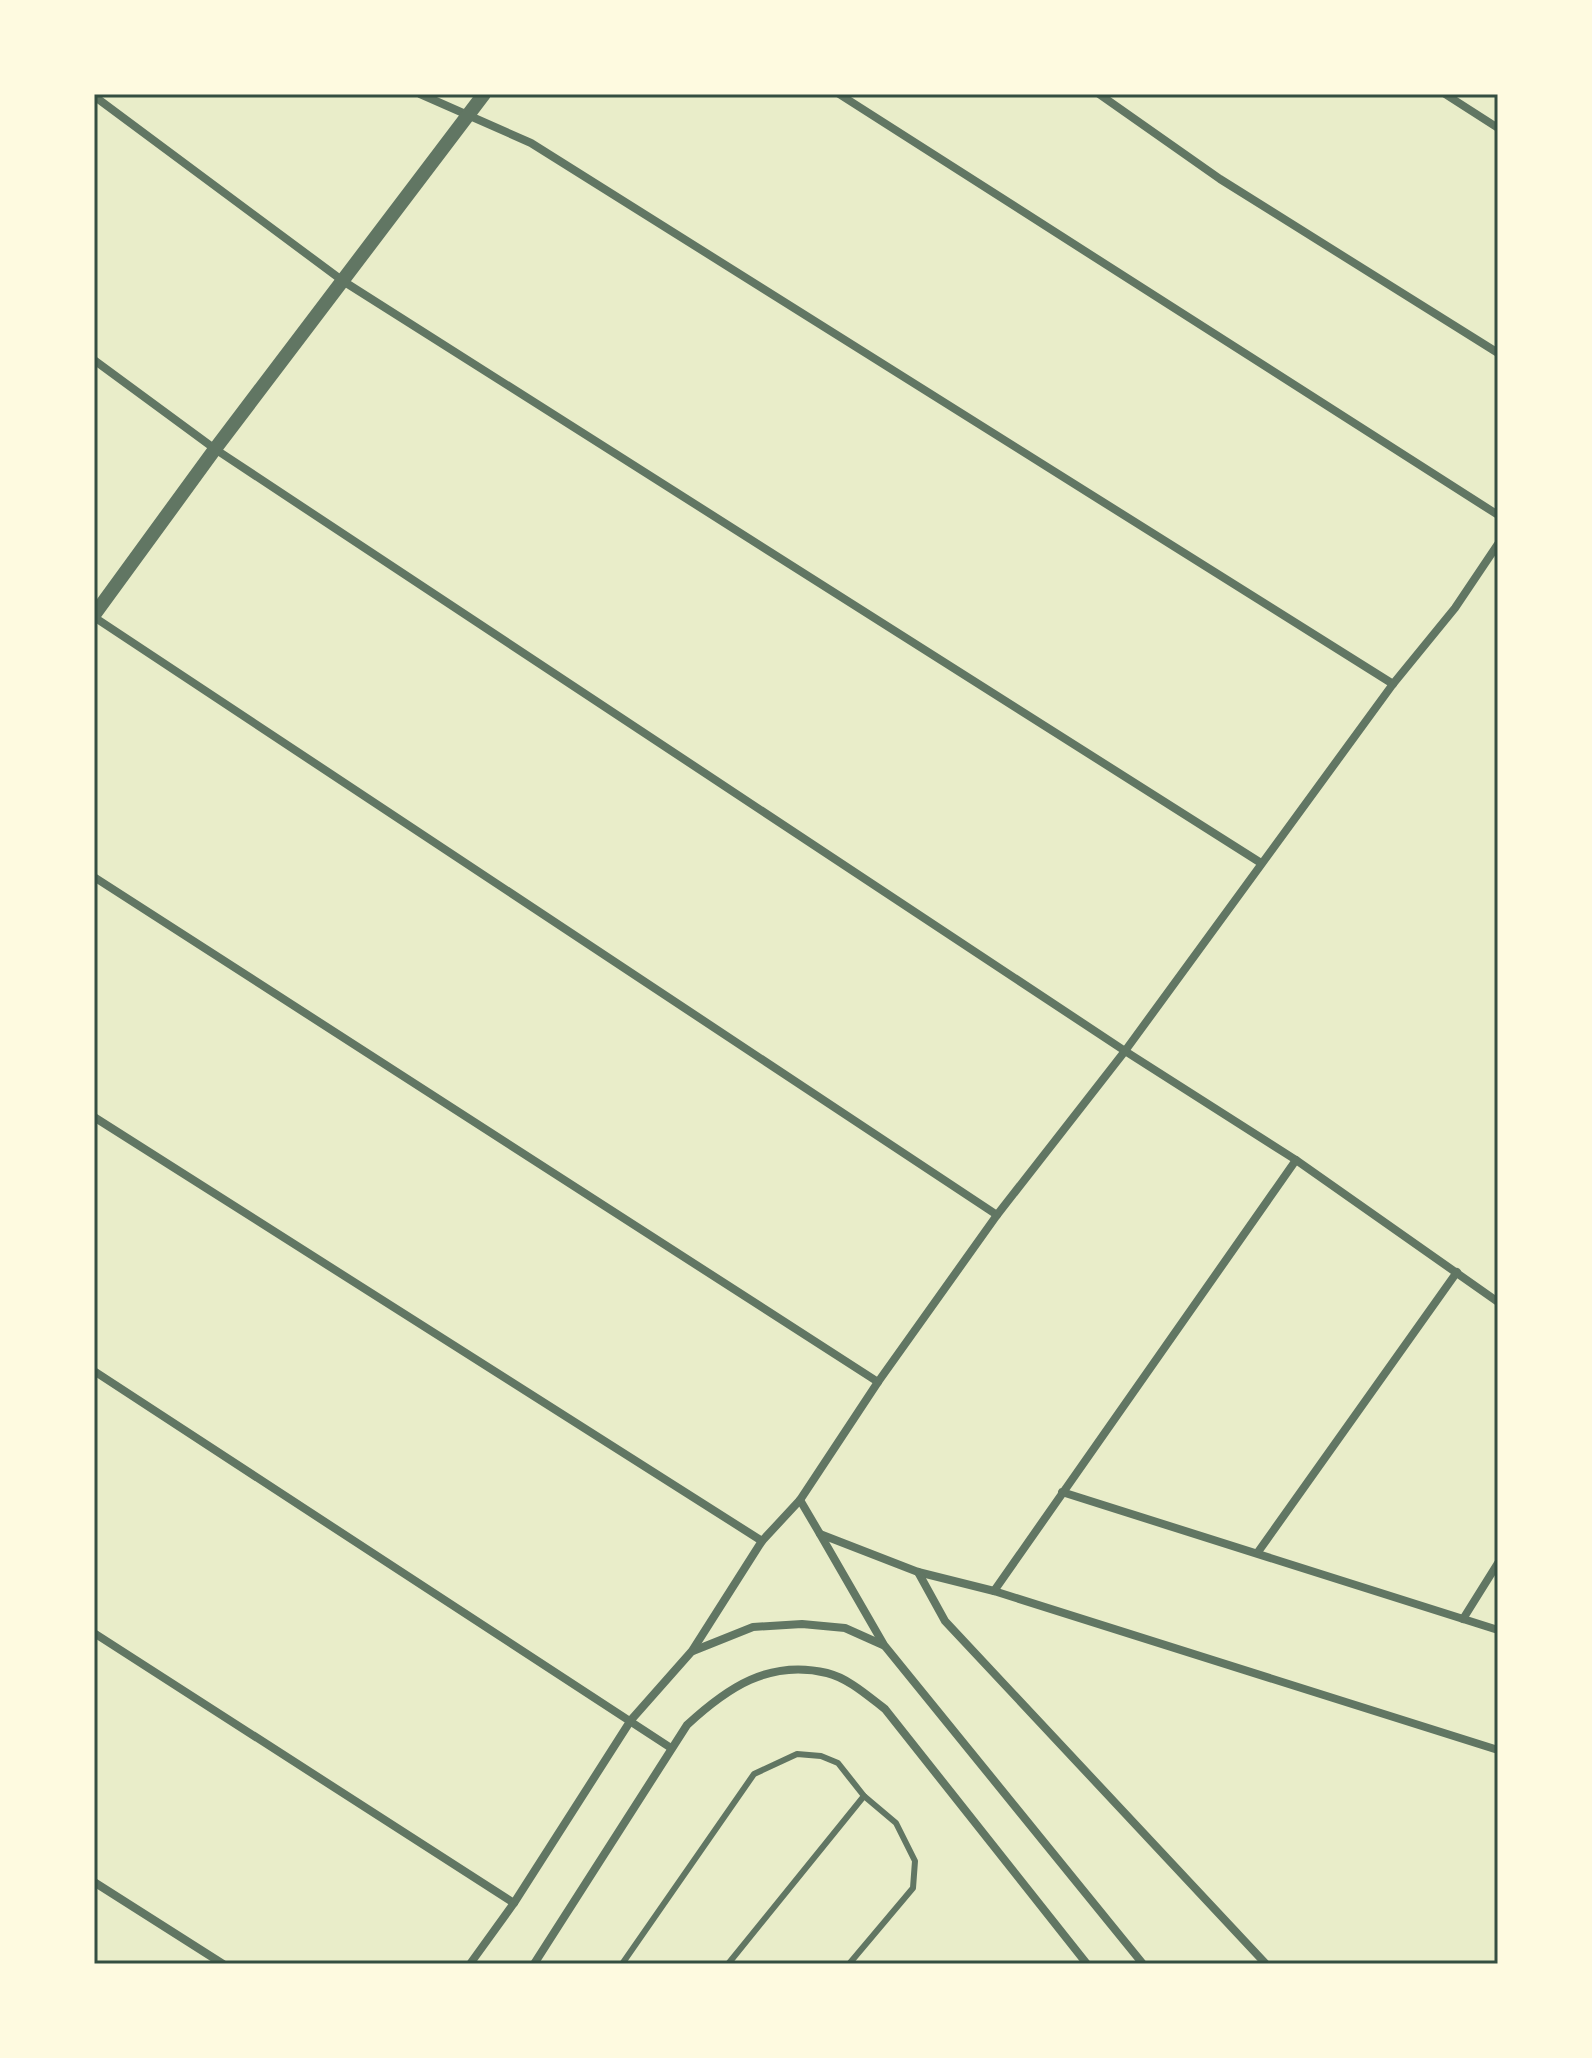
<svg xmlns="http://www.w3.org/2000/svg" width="1592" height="2058" font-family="Cabin,sans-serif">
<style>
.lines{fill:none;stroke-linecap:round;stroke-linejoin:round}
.service{stroke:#617663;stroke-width:6}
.minor{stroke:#617663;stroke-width:8}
.tertiary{stroke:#617663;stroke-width:14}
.neatline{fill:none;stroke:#344e41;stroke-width:3}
</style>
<rect width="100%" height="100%" fill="#e9edc9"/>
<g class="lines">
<g class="service">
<path d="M622,1964L754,1774L797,1754L821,1756L838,1763L864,1796L896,1823L915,1861L913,1888L849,1964"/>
<path d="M728,1964L864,1796"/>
</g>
<g class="minor">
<path d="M420,94L531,143L1393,684"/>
<path d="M839,94L1498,515"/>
<path d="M1099,94L1220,179L1498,353"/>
<path d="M1445,94L1498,128"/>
<path d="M94,96L343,281L1261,863"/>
<path d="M94,360L215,449L1125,1051L1296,1160L1498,1302"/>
<path d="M94,617L997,1215"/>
<path d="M94,877L878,1382"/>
<path d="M94,1117L762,1541"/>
<path d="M94,1371L671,1748"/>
<path d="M1062,1492L1498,1630"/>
<path d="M800,1500L820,1534L918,1572L994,1591L1498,1750"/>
<path d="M820,1534L884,1645L1143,1964"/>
<path d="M1258,1552L1457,1272"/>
<path d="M918,1572L945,1621L1266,1964"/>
<path d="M994,1591L1296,1160"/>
<path d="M1463,1619L1498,1563"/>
<path d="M94,1633L514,1903"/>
<path d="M693,1651L753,1627L802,1624L845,1628L883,1645"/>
<path d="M94,1882L223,1964"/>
<path d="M470,1964L514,1903L631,1720L692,1651L762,1541L800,1500L878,1382L997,1215L1125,1051L1393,684L1455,608L1498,544"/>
<path d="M534,1964L687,1725C727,1688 769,1659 827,1673C848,1678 868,1696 885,1709L1087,1964"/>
</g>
<path class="tertiary" d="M94,615L215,449L484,94"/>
</g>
<rect width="1592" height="2058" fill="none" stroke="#fefae0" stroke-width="192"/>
<rect x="96" y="96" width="1400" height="1866" class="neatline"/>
</svg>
